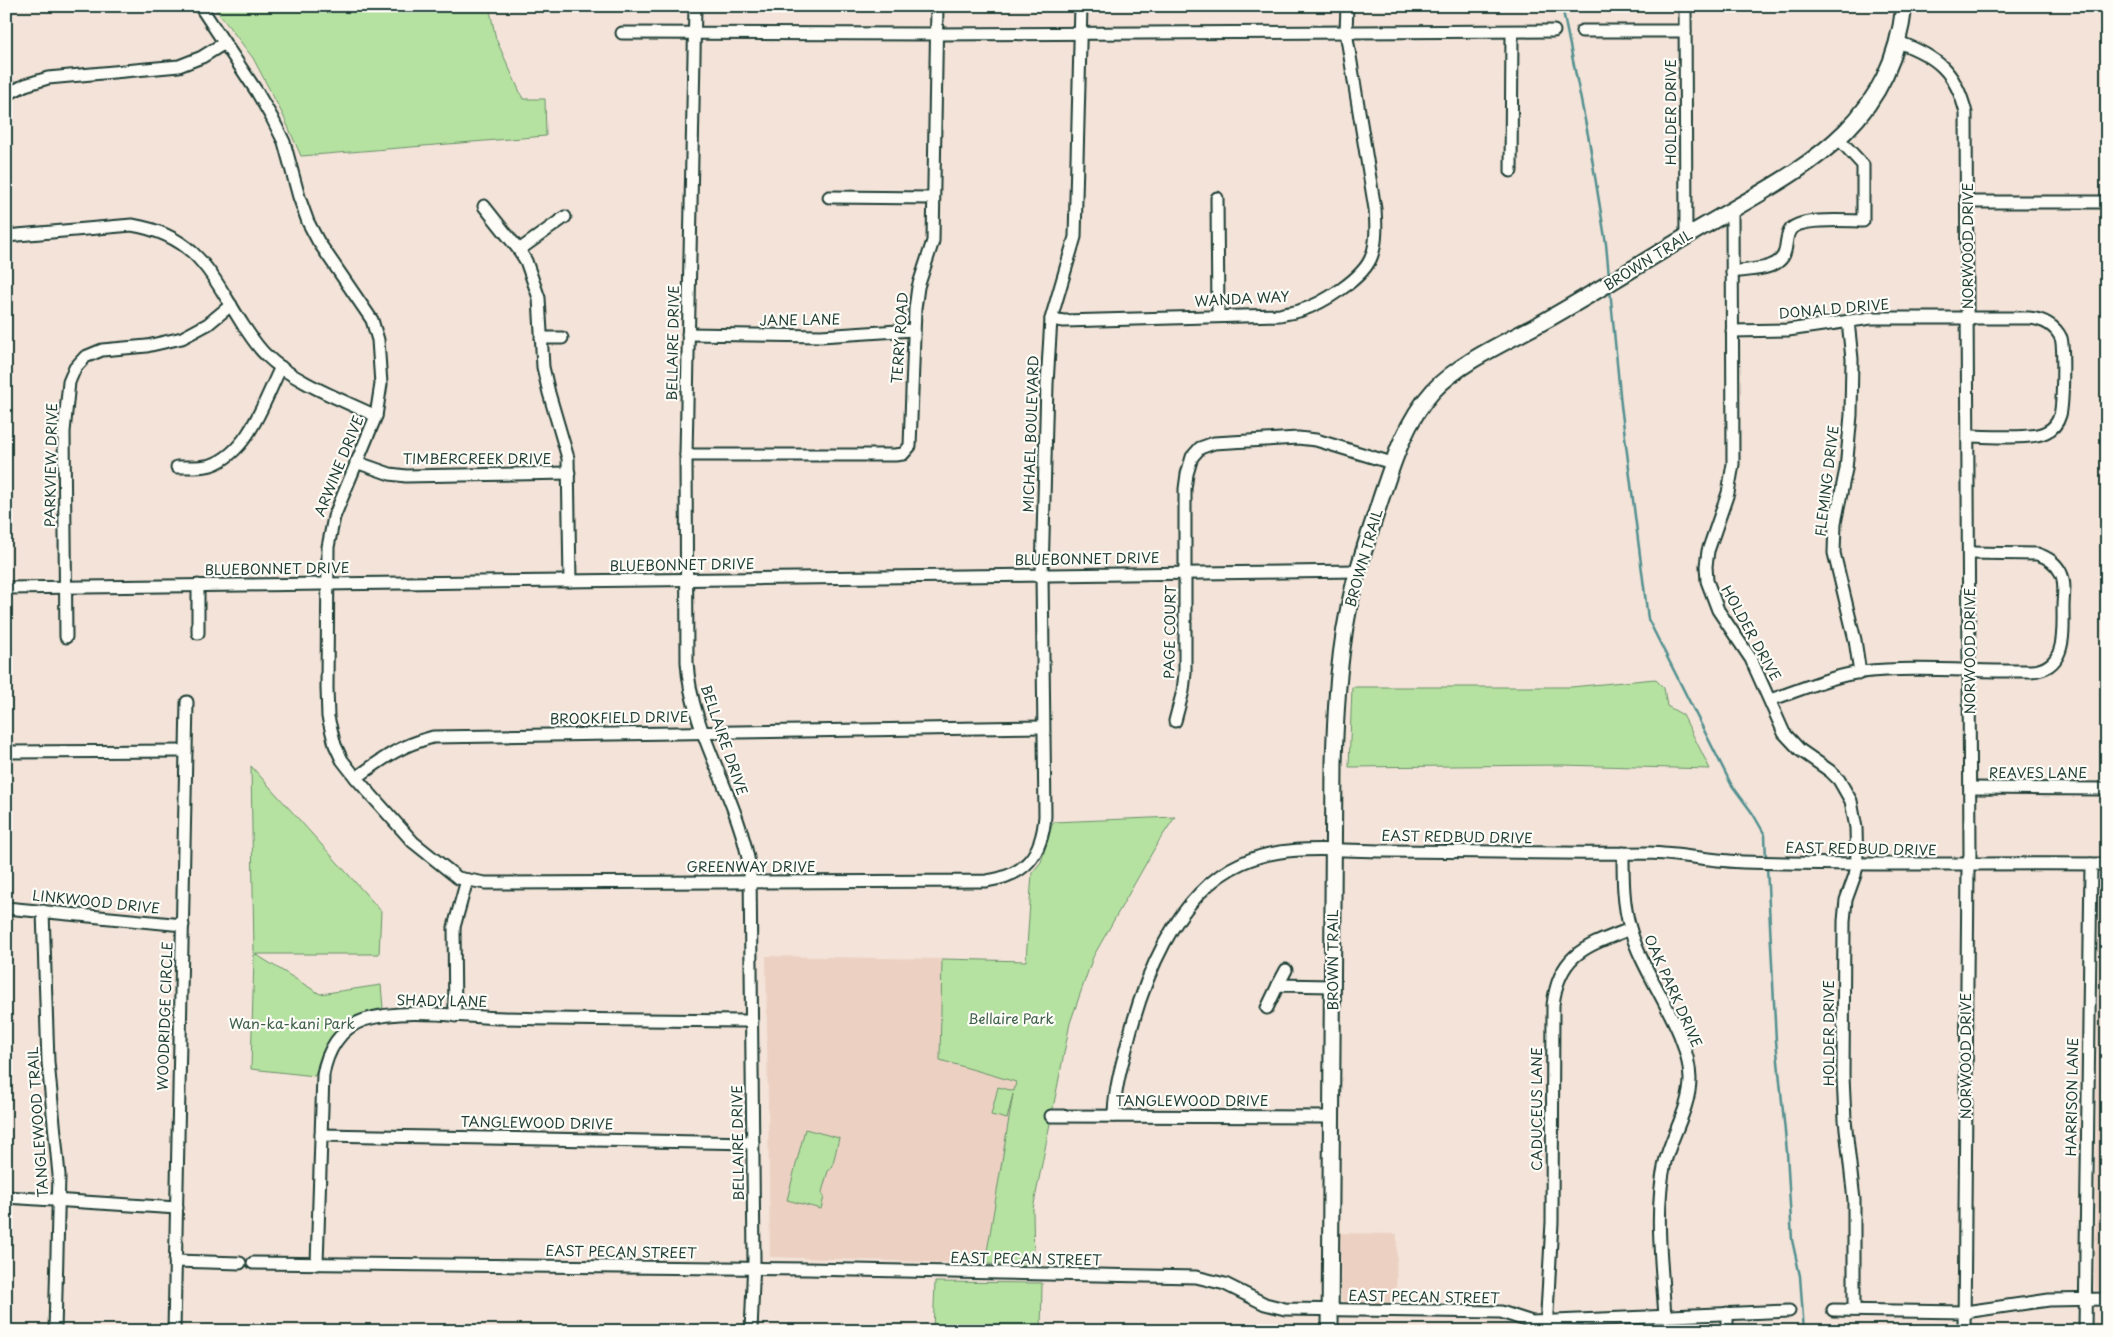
<svg xmlns="http://www.w3.org/2000/svg" width="2113" height="1337" font-family="'Playpen Sans',sans-serif">
<style>
.built{fill:#ecd1c3}
.green{fill:#b5e2a0;stroke:#6a906a}
.lines{fill:none;stroke-linecap:round;stroke-linejoin:round}
.stream{stroke:#539090;stroke-width:2.5}
.minor-casing{stroke:#1f3d34;stroke-width:15}
.major-casing{stroke:#1f3d34;stroke-width:19}
.minor{stroke:#fdfcf7;stroke-width:11}
.major{stroke:#fdfcf7;stroke-width:15}
.labels{text-anchor:middle;stroke-width:4.5;stroke-linejoin:round;paint-order:stroke}
.street-label{font-size:14px;fill:#1f3d34;stroke:#fdfcf7}
.park-label{font-size:14px;fill:#3d5e4a;stroke:#fdfcf7}
</style>
<rect width="100%" height="100%" fill="#f3e3d8"/>
<filter id="ink" filterUnits="userSpaceOnUse"><feTurbulence type="fractalNoise" baseFrequency=".02" numOctaves="2"/><feDisplacementMap in="SourceGraphic" scale="10" xChannelSelector="R" yChannelSelector="G"/><feConvolveMatrix kernelMatrix="1 2 1 2 8 2 1 2 1" color-interpolation-filters="sRGB"/></filter>
<g filter="url(#ink)">
<g class="built">
<path d="M2100,874H2107V1290H2095Z"/>
<path d="M766,956L942,959L940,1060L1016,1081L985,1264L770,1257Z"/>
<path d="M1340,1233L1397,1234L1396,1305L1347,1304L1341,1299Z"/>
</g>
<g class="green">
<path d="M213,6H489L496,39L523,99H545L546,136L301,156L283,115L253,58Z"/>
<path d="M1655,679L1664,688L1667,706L1683,715L1710,769L1562,765L1349,767L1352,687H1571Z"/>
<path d="M251,766L381,911L379,954H255L320,994L381,985L383,1008C342,1017 324,1035 315,1076L251,1069L254,954Z"/>
<path d="M1175,817L1157,844L1093,957L1070,1023L1033,1209L1034,1265L985,1264L1013,1094L1007,1119L991,1115L998,1087L1014,1091L1016,1082L940,1060L942,959L1026,961L1032,873L1041,862L1053,822Z"/>
<path d="M805,1129L839,1138L832,1168L828,1171L822,1192L824,1197L821,1209L787,1200Z"/>
<path d="M935,1282L1042,1283L1041,1331H933Z"/>
</g>
<g class="lines">
<g class="stream">
<path d="M1562,6L1589,140L1606,244L1609,276"/>
<path d="M1610,289L1621,405L1648,619L1731,784L1753,814L1765,835L1766,859"/>
<path d="M1767,867L1776,1041L1787,1152L1792,1240L1800,1276L1804,1331"/>
</g>
<defs>
<g id="minor">
<path d="M200,6L257,92L272,118L284,142L299,197L308,222L318,241L372,320L378,340L381,384L376,416L334,517L328,547L327,688L328,717L335,745L342,760L356,778L413,842L458,878L485,883L986,881C1025,876 1042,855 1045,816L1042,575L1047,384L1051,319L1075,237L1081,6"/>
<path d="M695,6L686,455L687,662C691,735 739,797 750,869L754,1260L751,1331"/>
<path d="M1685,6L1686,237"/>
<path d="M1582,31H1685"/>
<path d="M622,33L936,34L1554,31"/>
<path d="M1898,42C1937,56 1956,72 1966,113L1970,856L1968,865L1964,1331"/>
<path d="M6,95L25,85L48,78L179,66L202,57L223,44"/>
<path d="M1511,171L1512,32"/>
<path d="M829,197L932,198"/>
<path d="M1217,198L1218,316"/>
<path d="M1967,202H2107"/>
<path d="M484,206L519,250L526,261L539,298L543,367L549,393L568,458L570,581"/>
<path d="M1732,210L1733,464L1728,493L1708,551L1706,566L1707,581L1718,610L1751,659L1784,733L1800,750L1830,771L1839,780L1851,801L1856,828L1857,865L1855,875L1846,900L1844,921L1843,1076L1845,1120L1854,1200V1310"/>
<path d="M6,236L132,225C198,236 211,275 243,325C250,335 257,347 266,355C292,381 342,400 376,416"/>
<path d="M519,250L565,217"/>
<path d="M1732,272C1748,269 1781,271 1785,251C1787,243 1786,235 1791,229C1802,217 1848,221 1863,221V165L1839,139"/>
<path d="M1051,319L1064,321L1280,315C1286,313 1293,313 1299,311C1322,304 1365,278 1372,255C1377,241 1376,224 1375,209L1346,32L1347,6"/>
<path d="M1848,321L1852,359L1851,415L1846,469L1835,523L1834,553L1855,640L1860,673"/>
<path d="M1732,331L1788,330L1871,318H2029C2042,319 2055,325 2061,338C2064,347 2063,405 2060,415C2058,422 2053,429 2046,432C2032,440 1986,436 1969,436"/>
<path d="M688,334L821,336L913,330"/>
<path d="M541,338H562"/>
<path d="M686,455H895L903,454L910,446L915,309L918,287L933,241L937,6"/>
<path d="M356,462L390,474L406,476L569,473"/>
<path d="M177,467C188,467 201,468 211,465C249,452 264,401 281,367"/>
<path d="M6,588L1358,571"/>
<path d="M198,633V585"/>
<path d="M66,637L64,432L69,382L75,368L85,357L102,350L147,346L182,338L208,324L231,305"/>
<path d="M1770,700C1800,690 1831,676 1862,672C1916,666 1976,672 2031,671C2067,669 2063,633 2063,607C2063,596 2066,583 2061,573C2056,563 2047,557 2037,554L1969,553"/>
<path d="M1175,721L1183,691L1185,673V489L1187,474L1192,457L1200,448L1214,443L1298,438L1316,440L1392,463"/>
<path d="M6,752L186,751"/>
<path d="M356,778C384,758 399,746 433,737L1043,727"/>
<path d="M1970,788L2107,789"/>
<path d="M1623,853C1623,878 1623,904 1630,928C1643,977 1689,1028 1690,1079C1690,1108 1672,1134 1665,1162C1654,1212 1662,1266 1665,1317"/>
<path d="M6,908L183,925"/>
<path d="M43,911L48,1062L59,1175L55,1331"/>
<path d="M1278,985L1286,970"/>
<path d="M1267,1008L1278,985L1332,986"/>
<path d="M455,1016L454,927L467,880"/>
<path d="M1051,1116L1332,1117"/>
<path d="M1114,1116C1114,1094 1119,1074 1125,1053C1141,985 1174,893 1242,863C1285,843 1338,851 1384,851C1472,851 1561,854 1649,853C1681,854 1712,861 1743,862C1864,866 1985,863 2107,864"/>
<path d="M321,1135L753,1143"/>
<path d="M6,1197L177,1208"/>
<path d="M175,1261L240,1263"/>
<path d="M253,1263L807,1269L1196,1277L1225,1284L1265,1304L1285,1309L1501,1312L1532,1322L1789,1311"/>
<path d="M317,1264L323,1075C327,1051 340,1028 364,1020C404,1007 462,1017 504,1018C587,1020 669,1020 752,1021"/>
<path d="M1833,1310L1965,1312L2049,1300L2107,1299"/>
<path d="M174,1331L187,702"/>
<path d="M1546,1331L1552,1222L1553,1005C1559,953 1587,946 1630,929"/>
<path d="M1727,1331V1313"/>
<path d="M2085,1331L2091,864"/>
</g>
<path id="major" d="M1330,1331L1334,762C1336,703 1339,646 1353,589C1360,559 1371,530 1380,501C1393,462 1405,422 1433,391C1460,362 1506,342 1541,323C1595,293 1646,260 1699,229C1796,171 1890,133 1904,6"/>
</defs>
<use href="#minor" class="minor-casing"/>
<use href="#major" class="major-casing"/>
<use href="#minor" class="minor"/>
<use href="#major" class="major"/>
</g>
</g>
<g class="labels">
<g class="street-label">
<text transform="translate(1671 112) rotate(-90)" y="5">HOLDER DRIVE</text>
<text transform="translate(1968 246) rotate(-90)" y="5">NORWOOD DRIVE</text>
<text transform="translate(1648 260) rotate(-32)" y="5">BROWN TRAIL</text>
<text transform="translate(1242 299) rotate(-3)" y="5">WANDA WAY</text>
<text transform="translate(1834 309) rotate(-5)" y="5">DONALD DRIVE</text>
<text transform="translate(800 320) rotate(-1)" y="5">JANE LANE</text>
<text transform="translate(900 338) rotate(-86)" y="5">TERRY ROAD</text>
<text transform="translate(673 343) rotate(-89)" y="5">BELLAIRE DRIVE</text>
<text transform="translate(1031 434) rotate(-88)" y="5">MICHAEL BOULEVARD</text>
<text x="477" y="464">TIMBERCREEK DRIVE</text>
<text transform="translate(51 465) rotate(-89)" y="5">PARKVIEW DRIVE</text>
<text transform="translate(339 466) rotate(-68)" y="5">ARWINE DRIVE</text>
<text transform="translate(1827 481) rotate(-83)" y="5">FLEMING DRIVE</text>
<text transform="translate(1364 558) rotate(-74)" y="5">BROWN TRAIL</text>
<text transform="translate(1087 559) rotate(-1)" y="5">BLUEBONNET DRIVE</text>
<text transform="translate(682 565) rotate(-1)" y="5">BLUEBONNET DRIVE</text>
<text transform="translate(277 569) rotate(-1)" y="5">BLUEBONNET DRIVE</text>
<text transform="translate(1170 632) rotate(-89)" y="5">PAGE COURT</text>
<text transform="translate(1751 633) rotate(61)" y="5">HOLDER DRIVE</text>
<text transform="translate(1970 651) rotate(-90)" y="5">NORWOOD DRIVE</text>
<text transform="translate(619 718) rotate(-1)" y="5">BROOKFIELD DRIVE</text>
<text transform="translate(724 740) rotate(71)" y="5">BELLAIRE DRIVE</text>
<text x="2038" y="778">REAVES LANE</text>
<text transform="translate(1457 837) rotate(1)" y="5">EAST REDBUD DRIVE</text>
<text transform="translate(1861 849) rotate(1)" y="5">EAST REDBUD DRIVE</text>
<text x="751" y="872">GREENWAY DRIVE</text>
<text transform="translate(96 902) rotate(6)" y="5">LINKWOOD DRIVE</text>
<text transform="translate(1333 960) rotate(-90)" y="5">BROWN TRAIL</text>
<text transform="translate(1673 991) rotate(66)" y="5">OAK PARK DRIVE</text>
<text transform="translate(442 1001) rotate(1)" y="5">SHADY LANE</text>
<text transform="translate(165 1016) rotate(-88)" y="5">WOODRIDGE CIRCLE</text>
<text transform="translate(1829 1033) rotate(-90)" y="5">HOLDER DRIVE</text>
<text transform="translate(1966 1056) rotate(-90)" y="5">NORWOOD DRIVE</text>
<text transform="translate(2072 1097) rotate(-89)" y="5">HARRISON LANE</text>
<text x="1192" y="1106">TANGLEWOOD DRIVE</text>
<text transform="translate(1537 1109) rotate(-90)" y="5">CADUCEUS LANE</text>
<text transform="translate(38 1122) rotate(-94)" y="5">TANGLEWOOD TRAIL</text>
<text transform="translate(537 1123) rotate(1)" y="5">TANGLEWOOD DRIVE</text>
<text transform="translate(738 1143) rotate(-91)" y="5">BELLAIRE DRIVE</text>
<text transform="translate(621 1252) rotate(1)" y="5">EAST PECAN STREET</text>
<text transform="translate(1026 1259) rotate(1)" y="5">EAST PECAN STREET</text>
<text transform="translate(1424 1297) rotate(1)" y="5">EAST PECAN STREET</text>
</g>
<g class="park-label">
<text x="1011" y="1024">Bellaire Park</text>
<text x="292" y="1029">Wan-ka-kani Park</text>
</g>
</g>
<rect width="2113" height="1337" fill="none" stroke="#fdfcf7" stroke-width="25"/>
<rect x="12" y="12" width="2088" height="1312" fill="none" stroke="#1f3d34" stroke-width="2" filter="url(#ink)"/>
</svg>
